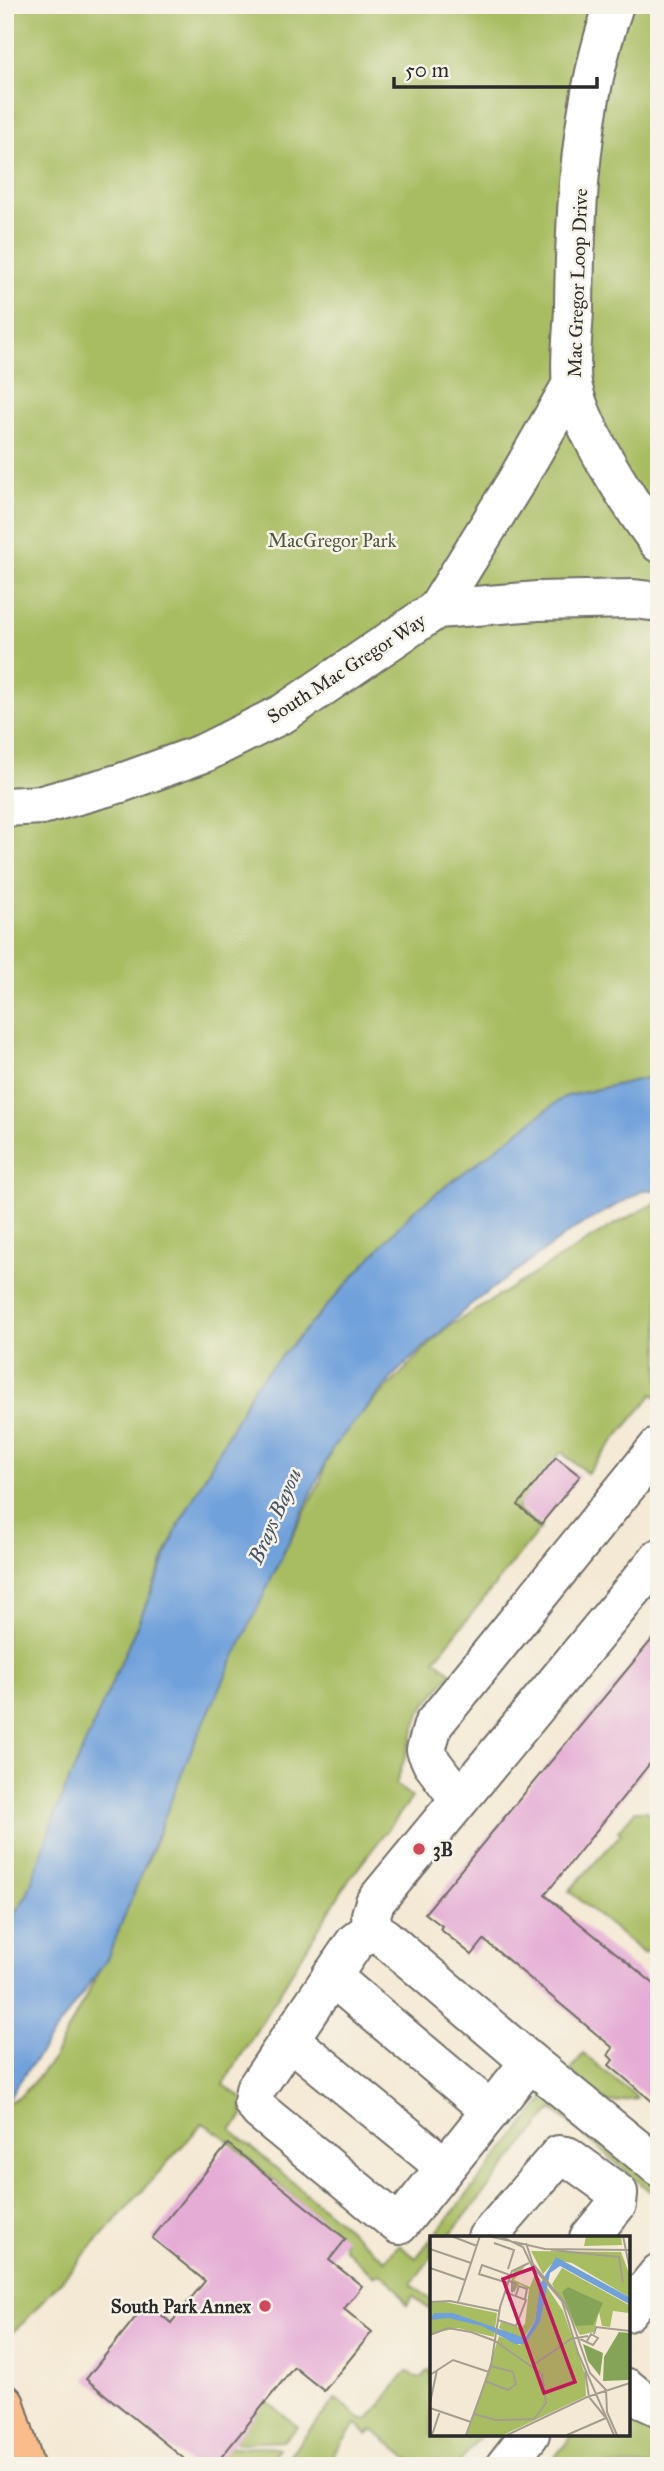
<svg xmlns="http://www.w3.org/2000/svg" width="664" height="2471" font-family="'IM FELL Great Primer',serif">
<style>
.green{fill:#a8bd62;stroke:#6a7446;stroke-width:2}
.water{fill:#71a1db;stroke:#4e6683;stroke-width:2}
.building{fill:#e5add6}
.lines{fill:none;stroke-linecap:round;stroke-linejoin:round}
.minor-casing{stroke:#716e66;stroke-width:42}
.major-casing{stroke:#716e66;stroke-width:42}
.minor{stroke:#fff;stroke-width:38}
.major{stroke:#f9bc8a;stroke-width:38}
.poi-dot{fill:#d1495b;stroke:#f7f3e8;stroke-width:2.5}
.labels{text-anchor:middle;stroke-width:5;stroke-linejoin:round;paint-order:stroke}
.street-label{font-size:19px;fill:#2b2b2b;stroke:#f7f3e8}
.park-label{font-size:19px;fill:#50573c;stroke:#f7f3e8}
.poi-label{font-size:19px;font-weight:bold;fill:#2b2b2b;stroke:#f7f3e8;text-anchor:start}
.water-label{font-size:21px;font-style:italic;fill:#445469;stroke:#f7f3e8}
.inset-road{fill:none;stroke:#a49d90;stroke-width:2}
.view{fill:#c2185b;fill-opacity:0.15;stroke:#c2185b;stroke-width:3.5}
.inset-edge{fill:none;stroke:#2b2b2b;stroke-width:3.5}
</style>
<rect width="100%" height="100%" fill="#f7f3e8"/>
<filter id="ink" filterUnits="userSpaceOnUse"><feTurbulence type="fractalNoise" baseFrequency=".0143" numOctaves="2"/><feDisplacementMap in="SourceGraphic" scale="14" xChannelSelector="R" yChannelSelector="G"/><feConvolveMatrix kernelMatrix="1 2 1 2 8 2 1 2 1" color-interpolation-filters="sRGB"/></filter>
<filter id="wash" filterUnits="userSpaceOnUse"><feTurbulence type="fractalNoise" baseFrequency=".00686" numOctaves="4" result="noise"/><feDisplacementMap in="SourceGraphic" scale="28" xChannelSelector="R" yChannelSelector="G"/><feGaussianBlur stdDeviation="1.57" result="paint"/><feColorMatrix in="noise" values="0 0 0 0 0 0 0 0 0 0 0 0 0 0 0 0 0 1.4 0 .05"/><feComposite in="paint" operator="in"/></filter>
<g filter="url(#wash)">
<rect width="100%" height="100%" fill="#f4e9d4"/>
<g class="green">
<path d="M5,5H659V1075L564,1097L255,1385L177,1528L27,1895L5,1928Z"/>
<path d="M659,1201V1398L653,1394L587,1473L561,1452L517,1508L541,1528L435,1659L452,1673L421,1710L396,1784L412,1798L346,1884L223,2085L242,2098L243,2117L231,2130L385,2260L399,2245L416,2258L431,2239V2258L411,2284L431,2300V2311L413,2296L407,2305L397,2288L380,2273L374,2277L344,2248V2242L224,2137L203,2123L24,2322L9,2335L5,2336V2104L22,2095L52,2061L96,1977L153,1849L208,1699L321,1481L329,1447L445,1329L608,1228Z"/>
<path d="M635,1811H646L659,1821V1950L651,1949L644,1954L569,1891L621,1834L618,1831Z"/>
<path d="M583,2054L637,2097L636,2099L608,2103L570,2071Z"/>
<path d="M547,2096L659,2185V2199L553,2109L447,2238H432Z"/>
<path d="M428,2370H431V2434H482L457,2466H417L373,2430L367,2435L356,2424L333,2454L344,2464L343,2466H280L336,2399L362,2420L369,2419L407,2371L416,2378L423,2377Z"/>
<path d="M265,2400L298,2427L283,2441L237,2443L234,2440Z"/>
<path d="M627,2409L659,2428V2466H547L574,2434H627Z"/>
<path d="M228,2446C245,2450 262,2444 279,2449L266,2466H211Z"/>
</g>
<path class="water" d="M659,1075V1190H644L574,1229L470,1305L397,1372L333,1447L193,1746L107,1959L5,2102V1928L27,1895L58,1806L159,1575L177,1528L255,1385L413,1211L564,1097Z"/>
<g id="blocks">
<g class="building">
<path d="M556,1457L580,1476L541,1524L518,1505Z"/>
<path d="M659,1631V1752L545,1895L659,1988V2107L609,2065L613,2060L608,2055L613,2048L484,1940L472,1955L440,1929L442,1926L425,1913Z"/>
<path d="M228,2144L346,2239L329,2260L362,2286L344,2309L372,2332L324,2391L294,2367L214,2466H193L86,2379L147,2303L171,2323L205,2281L152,2238Z"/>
</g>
</g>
</g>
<g filter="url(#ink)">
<use href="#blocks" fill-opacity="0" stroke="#716e66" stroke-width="2"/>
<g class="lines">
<defs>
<g id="minor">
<path d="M614,5C580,102 575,208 574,310C573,331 569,365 572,384C582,431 630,504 659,543"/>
<path d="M437,609L517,480L572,384"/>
<path d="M5,807L42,805L121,783L204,753L284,713L437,609L538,601L634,599L659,602"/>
<path d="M659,1558L375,1902L371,1915L373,1928L530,2062L659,2167"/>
<path d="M459,1799L432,1763L426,1750L433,1725L659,1446"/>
<path d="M373,1928L355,1942L255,2090L253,2102L260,2111L399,2225L530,2062"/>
<path d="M331,1976L491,2111"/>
<path d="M289,2039L445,2167"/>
<path d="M487,2238L559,2155L567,2156L618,2193L617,2204L589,2238"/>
<path d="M627,2312L659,2273"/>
<path d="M627,2388L638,2397L659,2407"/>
<path d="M505,2466L530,2434"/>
</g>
<path id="major" d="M5,2404L24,2466"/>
</defs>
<use href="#minor" class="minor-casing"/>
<use href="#major" class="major-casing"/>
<use href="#minor" class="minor"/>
<use href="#major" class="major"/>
</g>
</g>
<g class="poi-dot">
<circle cx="419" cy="1849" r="7"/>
<circle cx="265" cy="2306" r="7"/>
</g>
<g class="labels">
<g class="street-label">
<text transform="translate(577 283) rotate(-88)" y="7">Mac Gregor Loop Drive</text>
<text transform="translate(346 668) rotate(-33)" y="7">South Mac Gregor Way</text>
</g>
<g class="park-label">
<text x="332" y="547">MacGregor Park</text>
</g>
<g class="poi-label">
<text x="433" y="1856">3B</text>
<text x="251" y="2313" text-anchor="end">South Park Annex</text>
</g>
<g class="water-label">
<text transform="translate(275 1516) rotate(-66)" y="7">Brays Bayou</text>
</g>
</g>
<g transform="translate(430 2236)">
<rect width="200" height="200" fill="#f4e9d4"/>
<path d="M156,0H191L192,9L154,10ZM101,15L191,16L199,37V61L142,27L125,24L113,38ZM95,30L84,44L100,51L105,38L111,44L105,85L94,102L87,103L69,92L71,86L91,92L95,88L99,53L89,48L84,57L81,45L84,35ZM132,32L199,69V77L183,75L180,91L172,90L169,76L164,96L150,99L122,48ZM115,48L133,75L155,138L156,160L73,199H37L69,100L90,109L110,86ZM10,65L67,77L64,101L28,92L0,98V67Z" fill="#a8bd62"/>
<path d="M138,51L173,67L163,89L146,90L132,56ZM189,96L199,97V144L173,145L174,121ZM153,108L173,117L170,140L158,125Z" fill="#86a458"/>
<path d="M126,21L199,61V68L130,30L120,37L110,86L95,108H85L52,90L18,82L0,84L4,77H23L95,102L105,85L110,48Z" fill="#71a1db"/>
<path class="inset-road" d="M21,0L47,10M58,0L115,13L199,14M70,0L93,11L102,30L132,65L148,117L184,199M193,0L200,34M64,7L84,14L78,33M96,7L103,28L136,68L160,137L176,154L177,176L187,199M0,13L41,27M121,14L189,21L193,47M0,32L35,44M79,45L85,47L86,48L82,56V46M78,47L49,38L52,29L80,39M86,59L89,50L97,53L95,63M0,66L20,65L69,75M28,66L50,0M68,84L86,90L96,64L75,56M164,98L166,91L200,95M0,99L18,92L41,96L65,105L112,138L116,167L104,183L66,184L44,178M150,103L163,109L168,102L161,98L157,105M102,130L141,103L158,100M155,135L159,161L176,182M0,139L23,124L59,136M55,145L78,154L86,148L83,136L61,130M0,167L7,134M0,172L41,186M2,199L10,175M36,199L61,130L70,71L82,35L99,27M77,199L157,161L200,147M137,199L176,182"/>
<path class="view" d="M103,32L145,146L114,157L73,43Z"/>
<rect width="200" height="200" class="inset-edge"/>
</g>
<rect width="664" height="2471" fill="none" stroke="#f7f3e8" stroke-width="28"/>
<path d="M394 77v10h203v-10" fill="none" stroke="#2b2b2b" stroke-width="3.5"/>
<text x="405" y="77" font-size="21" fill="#2b2b2b" stroke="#f7f3e8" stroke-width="5" paint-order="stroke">50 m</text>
</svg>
